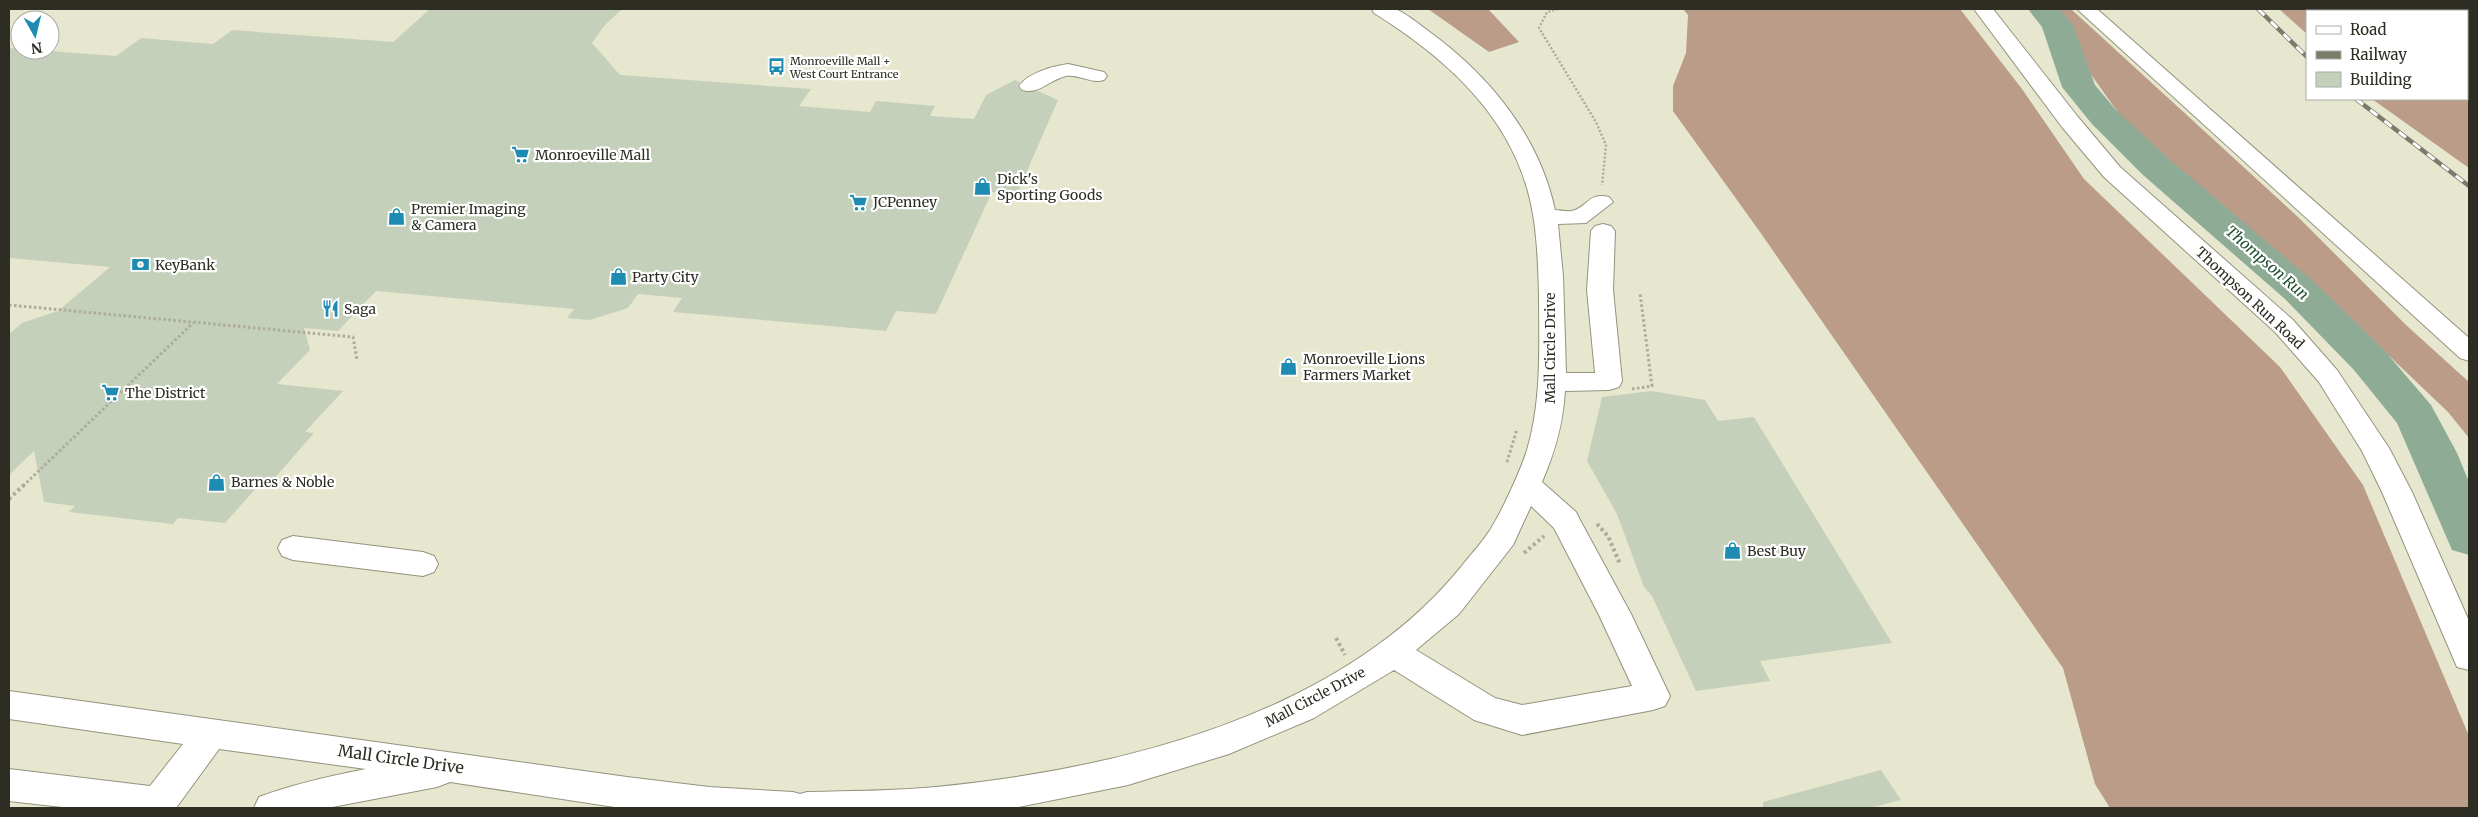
<svg xmlns="http://www.w3.org/2000/svg" width="2478" height="817" font-family="Merriweather,serif">
<style>
.forest{fill:#bb9c88}
.lines{fill:none;stroke-linecap:round;stroke-linejoin:round}
.river{fill:#8dab95;fill-rule:evenodd}
.building{fill:#c5d0bb}
.minor-casing{stroke:#94937e;stroke-width:2}
.path-far2{stroke:#adac9a;stroke-width:2.5;stroke-dasharray:2 2;stroke-linecap:butt}
.path-far1{stroke:#adac9a;stroke-width:3;stroke-dasharray:2.5 2.5;stroke-linecap:butt}
.path{stroke:#adac9a;stroke-width:4;stroke-dasharray:3 3;stroke-linecap:butt}
.minor{fill:#fff;fill-rule:evenodd}
.rail-casing{stroke:#7b7b6c;stroke-width:4.5}
.rail{stroke:#fff;stroke-width:3;stroke-dasharray:9;stroke-linecap:butt}
.labels{text-anchor:middle;stroke-width:4.5;stroke-linejoin:round;paint-order:stroke}
.far-poi-label{font-size:11px;fill:#2d2d24;stroke:#fff;text-anchor:start}
.poi-label{font-size:14px;fill:#2d2d24;stroke:#fff;text-anchor:start}
.street-label{font-size:14px;fill:#2d2d24;stroke:#fff}
.water-label{font-size:15px;font-style:italic;fill:#1e5031;stroke:#fff}
.near-street-label{font-size:16px;fill:#2d2d24;stroke:#fff}
</style>
<rect width="100%" height="100%" fill="#e7e6cf"/>
<g class="forest">
<path d="M1428,9H1488L1519,42L1489,52Z"/>
<path d="M1683,9H1960L2022,89L2084,179L2280,367L2363,485L2469,736V808H2110L2095,784L2063,668L1760,232L1673,111V86L1686,53L1688,15Z"/>
<path d="M2053,9H2071L2298,217L2406,325L2469,382V438L2448,412L2298,269L2201,192L2122,118L2087,69L2073,29Z"/>
<path d="M2279,9H2399L2401,11H2307V34Z"/>
<path d="M2467,89L2469,92V168L2372,99H2467Z"/>
</g>
<g class="lines">
<path class="river" d="M2028,9H2059L2073,25L2095,85L2116,110L2169,159L2313,281L2384,350L2431,405L2457,453L2469,482V555L2452,550L2397,423L2354,370L2285,299L2143,175L2092,124L2062,87L2042,27Z"/>
</g>
<g class="building">
<path d="M430,9H622L604,26L592,43L620,75L811,89L799,106L870,112L876,101L935,106L930,116L974,119L986,95L1015,80L1020,82L1017,86L1022,92L1038,91L1058,100L1017,194L992,192L936,314L896,311L886,331L673,312L682,298L638,294L628,308L590,320L567,318L574,309L376,291L338,331L304,328L310,350L277,384L343,391L305,432L314,433L273,480L265,478L225,523L178,518L173,524L69,512L75,506L44,502L34,451L9,475V334L22,323L58,311L110,267L9,258V48L116,56L141,38L213,44L232,30L393,42Z"/>
<path d="M1652,391L1705,400L1718,421L1754,417L1892,643L1760,661L1770,681L1696,691L1652,596L1644,587L1617,514L1587,461L1602,397Z"/>
<path d="M1881,770L1901,800L1870,808H1763V802Z"/>
</g>
<g class="lines">
<defs>
<g id="minor">
<path d="M1372,9C1378,9 1388,7 1395,9C1406,13 1417,23 1427,30C1488,74 1539,135 1555,210C1560,210 1567,212 1572,211C1588,207 1588,192 1609,197L1613,202L1586,223L1558,224L1563,276L1566,373H1595L1587,290L1591,231L1595,226L1603,224L1611,226L1615,231L1613,290L1622,381L1619,387L1609,390L1565,391C1563,424 1555,452 1542,482L1576,512L1580,520L1631,614L1670,696L1665,706L1653,710L1522,735L1474,720L1394,670L1314,718L1229,754L1128,785L1014,808H621L450,782L437,787L327,808H254L259,797C294,784 330,776 366,769L219,749L176,808H71L9,801V769L150,786L183,744L9,719V691L627,777L709,787L793,792L800,794L807,792C850,791 893,791 936,787C1118,769 1340,716 1461,567C1470,555 1482,543 1490,530C1501,513 1521,470 1527,450C1542,400 1539,347 1539,295C1538,260 1537,222 1527,188C1504,109 1441,55 1374,13ZM1531,506L1554,528L1599,615L1632,686L1522,705L1495,698L1416,650L1459,614L1513,545Z"/>
<path d="M1974,9H1993L2078,117L2120,167L2293,320L2337,370L2389,448L2412,492L2469,621V670L2457,667L2382,492L2362,451L2319,382L2275,332L2104,177L2062,127Z"/>
<path d="M2077,9H2097L2469,338V361L2460,358Z"/>
<path d="M2409,9H2430L2432,11H2411Z"/>
<path d="M2467,43L2469,44V58L2467,57Z"/>
<path d="M1068,64L1104,72L1107,76L1104,80C1091,84 1079,74 1066,76C1049,80 1039,95 1022,90L1019,86C1028,73 1053,66 1068,64Z"/>
<path d="M293,536L423,552L434,556L438,564L434,572L423,576L293,560L282,556L278,548L282,540Z"/>
</g>
</defs>
<use href="#minor" class="minor-casing"/>
<path class="path-far2" d="M1558,9L1547,12L1539,28L1596,122L1606,145L1602,185"/>
<g class="path-far1">
<path d="M9,305L353,337L357,360"/>
<path d="M1632,389L1652,386L1640,293"/>
<path d="M1507,462L1517,429"/>
<path d="M23,486L193,323"/>
</g>
<g class="path">
<path d="M9,499L24,485"/>
<path d="M1597,524L1608,536L1620,564"/>
<path d="M1524,553L1544,536"/>
<path d="M1336,638L1345,655"/>
</g>
<use href="#minor" class="minor"/>
<defs>
<g id="rail">
<path d="M2258,9L2307,57"/>
<path d="M2356,99L2469,186"/>
</g>
</defs>
<use href="#rail" class="rail-casing"/>
<use href="#rail" class="rail"/>
</g>
<defs>
<symbol id="bus-bare" viewBox="-9 -9 18 18"><path d="M-5-6H5V4H4V6H2V4H-2V6H-4V4H-5ZM-3.5-4V0h7V-4ZM-3.5 1.2v1.5H-2V1.2ZM2 1.2v1.5H3.5V1.2Z" fill="#1e8cb2" stroke="#fff" stroke-width="2.5" paint-order="stroke"/></symbol>
<symbol id="supermarket-bare" viewBox="-9 -9 18 18"><path d="M-6-5.5h2.5l.6 2H6L4.5 2H-2.5L-4.4-4H-6ZM-1.5 3.2a1.3 1.3 0 1 0 .1 0ZM3 3.2a1.3 1.3 0 1 0 .1 0Z" fill="#1e8cb2" stroke="#fff" stroke-width="2.5" paint-order="stroke"/></symbol>
<symbol id="shop-bare" viewBox="-9 -9 18 18"><path d="M-5-2.5h2.3a2.7 3.5 0 0 1 5.4 0H5L5.5 6h-11ZM-1.5-2.5h3a1.5 2.3 0 0 0-3 0Z" fill="#1e8cb2" stroke="#fff" stroke-width="2.5" paint-order="stroke"/></symbol>
<symbol id="bank-bare" viewBox="-9 -9 18 18"><path d="M-6-4H6V4H-6ZM0-2.3a2.3 2.3 0 1 0 0 4.6a2.3 2.3 0 1 0 0-4.6Z" fill="#1e8cb2" stroke="#fff" stroke-width="2.5" paint-order="stroke"/></symbol>
<symbol id="restaurant-bare" viewBox="-9 -9 18 18"><path d="M-5-6h1v4h1v-4h1v4h1v-4h1v5L-1.5 .5V6h-2V.5L-5-1ZM5-6V6H3V1.5H1.5Q1.5-4 5-6Z" fill="#1e8cb2" stroke="#fff" stroke-width="2.5" paint-order="stroke"/></symbol>
</defs>
<g fill-rule="evenodd">
<use href="#bus-bare" x="764" y="54" width="25" height="25"/>
<use href="#supermarket-bare" x="508" y="142" width="25" height="25"/>
<use href="#shop-bare" x="970" y="174" width="25" height="25"/>
<use href="#supermarket-bare" x="846" y="190" width="25" height="25"/>
<use href="#shop-bare" x="384" y="204" width="25" height="25"/>
<use href="#bank-bare" x="128" y="252" width="25" height="25"/>
<use href="#shop-bare" x="606" y="264" width="25" height="25"/>
<use href="#restaurant-bare" x="318" y="296" width="25" height="25"/>
<use href="#shop-bare" x="1276" y="354" width="25" height="25"/>
<use href="#supermarket-bare" x="98" y="380" width="25" height="25"/>
<use href="#shop-bare" x="204" y="470" width="25" height="25"/>
<use href="#shop-bare" x="1720" y="538" width="25" height="25"/>
</g>
<g class="labels">
<g class="far-poi-label">
<text x="790" y="65">Monroeville Mall +<tspan x="790" dy="13">West Court Entrance</tspan></text>
</g>
<g class="poi-label">
<text x="535" y="160">Monroeville Mall</text>
<text x="997" y="184">Dick's<tspan x="997" dy="16">Sporting Goods</tspan></text>
<text x="873" y="207">JCPenney</text>
<text x="411" y="214">Premier Imaging<tspan x="411" dy="16">&amp; Camera</tspan></text>
<text x="155" y="270">KeyBank</text>
<text x="632" y="282">Party City</text>
<text x="344" y="314">Saga</text>
<text x="1303" y="364">Monroeville Lions<tspan x="1303" dy="16">Farmers Market</tspan></text>
<text x="125" y="398">The District</text>
<text x="231" y="487">Barnes &amp; Noble</text>
<text x="1747" y="556">Best Buy</text>
</g>
<g class="street-label">
<text transform="translate(2250 298) rotate(43)" y="5">Thompson Run Road</text>
<text transform="translate(1550 348) rotate(-90)" y="5">Mall Circle Drive</text>
<text transform="translate(1315 697) rotate(-28)" y="5">Mall Circle Drive</text>
</g>
<g class="water-label">
<text transform="translate(2267 263) rotate(41)" y="5">Thompson Run</text>
</g>
<g class="near-street-label">
<text transform="translate(401 759) rotate(8)" y="6">Mall Circle Drive</text>
</g>
</g>
<rect width="2478" height="817" fill="none" stroke="#2d2d24" stroke-width="20"/>
<rect x="2306" y="10" width="162" height="90" fill="#ffffff" stroke="#ababa7"/>
<rect x="2316" y="26" width="25" height="8" fill="#ffffff" stroke="#ababa7"/>
<text x="2350" y="35" font-size="15" fill="#2d2d24">Road</text>
<rect x="2316" y="51" width="25" height="8" fill="#7b7b6c" stroke="#ababa7"/>
<text x="2350" y="60" font-size="15" fill="#2d2d24">Railway</text>
<rect x="2316" y="72" width="25" height="15" fill="#c5d0bb" stroke="#ababa7"/>
<text x="2350" y="85" font-size="15" fill="#2d2d24">Building</text>
<g transform="translate(35 35) rotate(172)"><circle r="24" fill="#ffffff" stroke="#ababa7"/>
<path d="M0-4L9 19L0 12L-9 19Z" fill="#1e8cb2"/>
<text y="-8" font-size="14" font-weight="bold" text-anchor="middle" fill="#2d2d24">N</text>
</g>
</svg>
